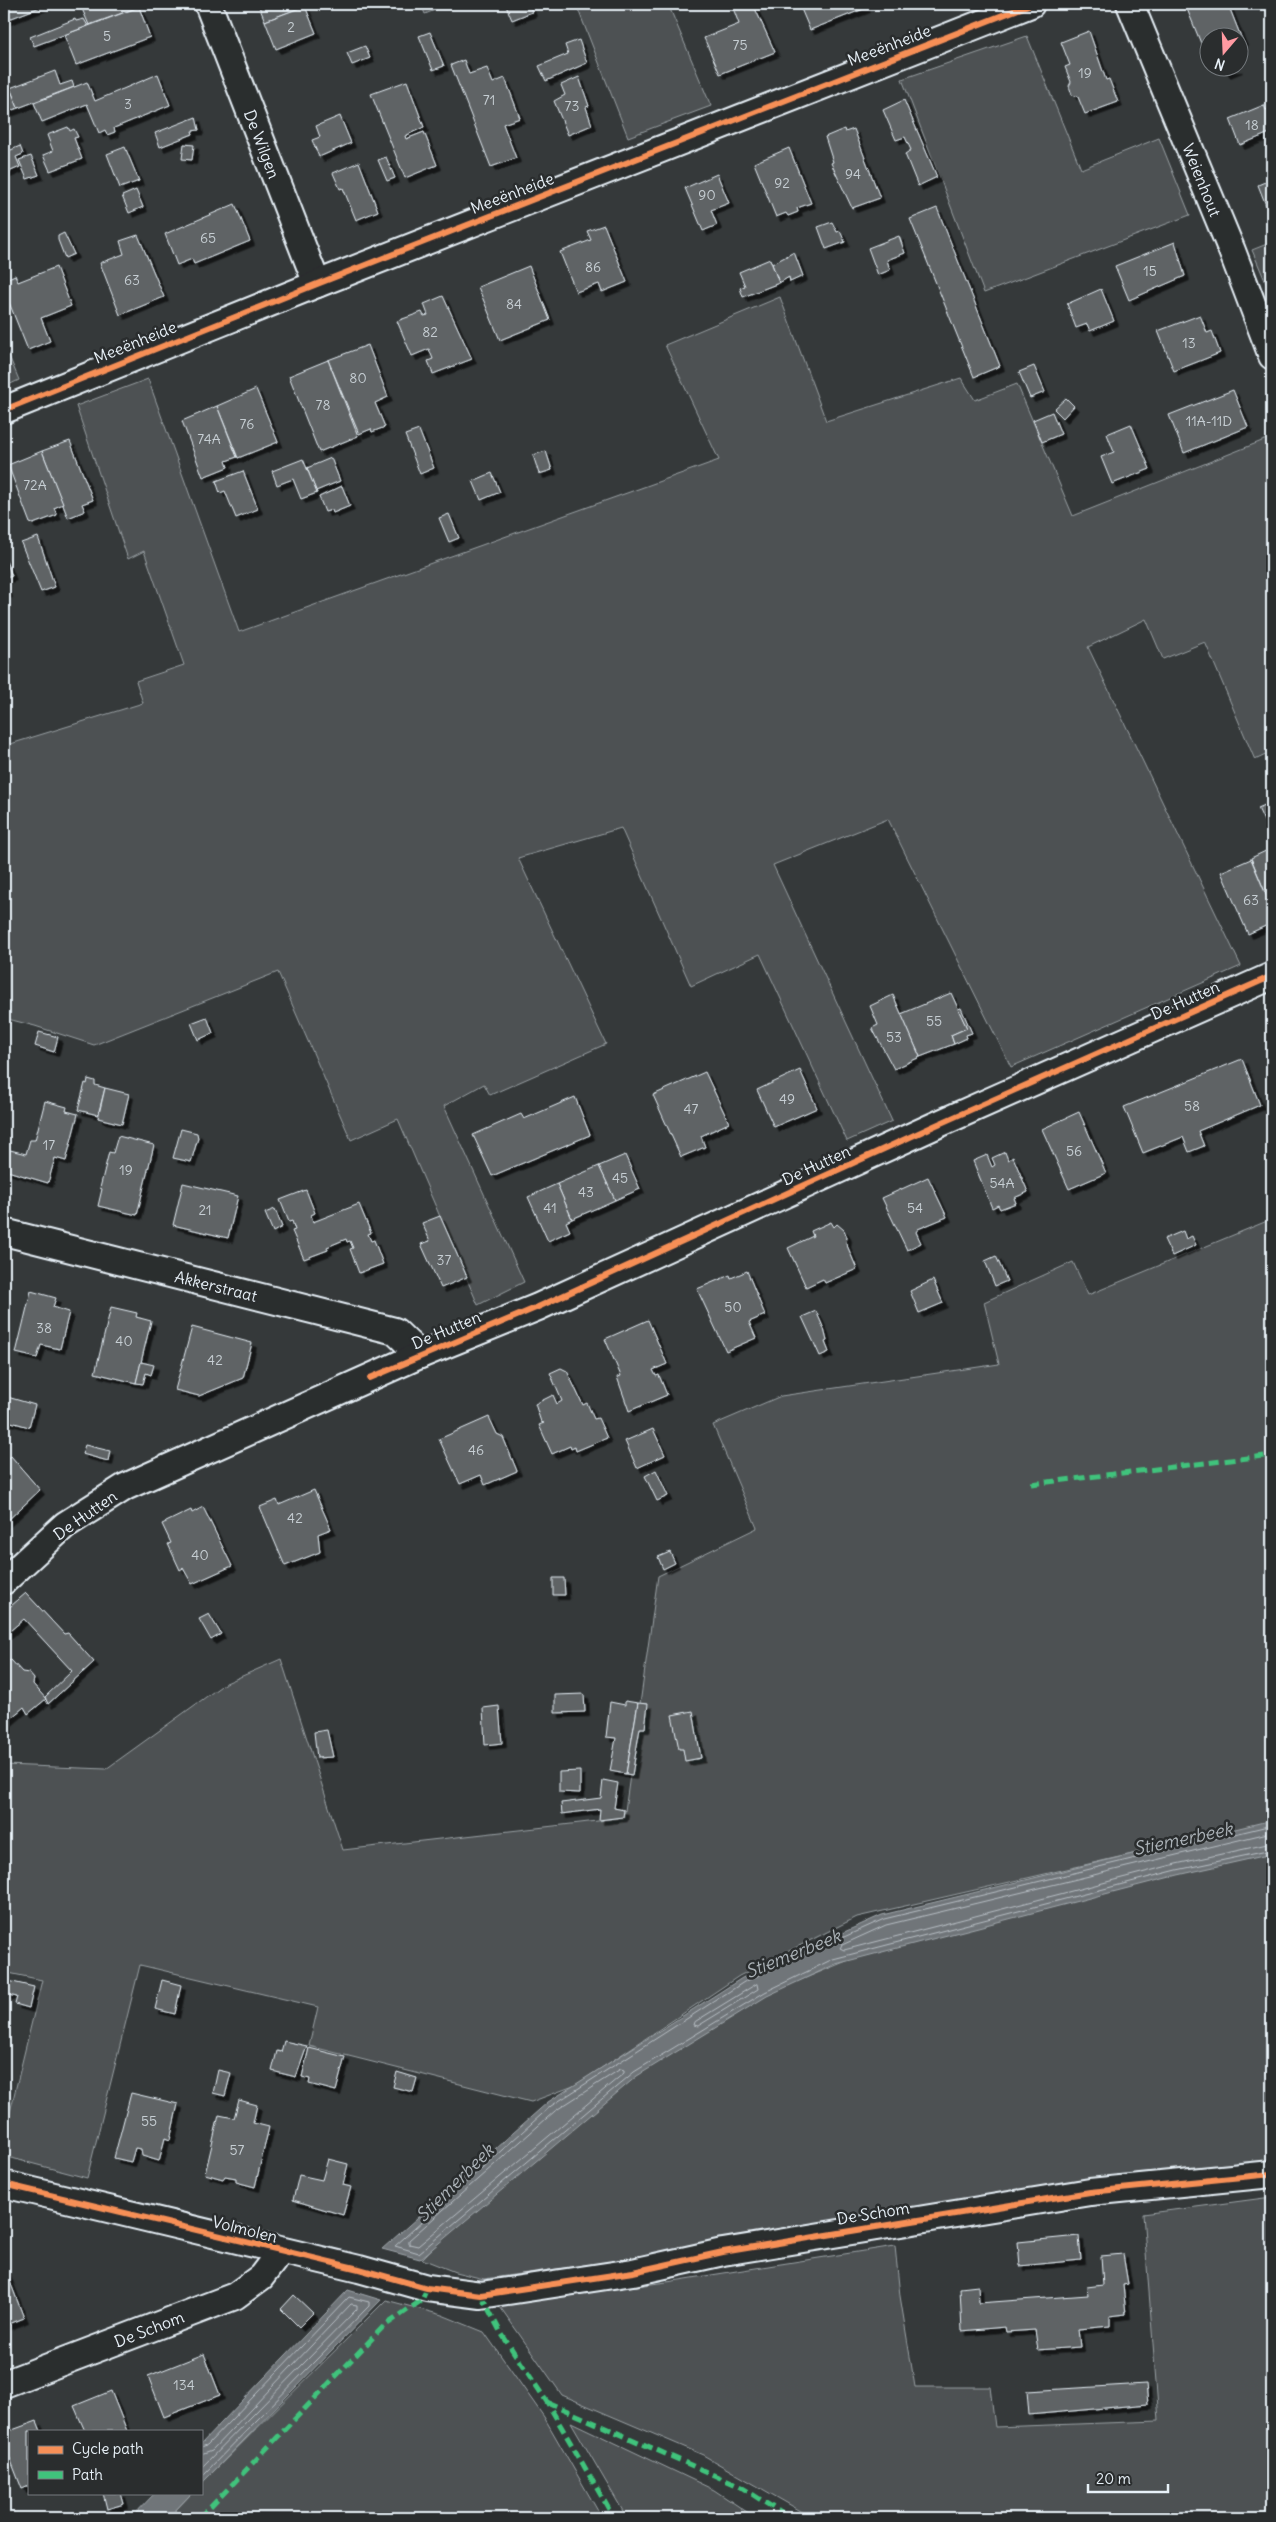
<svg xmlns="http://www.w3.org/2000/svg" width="1276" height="2522" font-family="Delius,sans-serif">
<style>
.green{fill:#4d5152;stroke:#9aa1a5}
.water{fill:#707579;stroke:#a0a7ac}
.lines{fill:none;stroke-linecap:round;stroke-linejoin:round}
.shore{stroke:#b8bfc5;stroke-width:1}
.building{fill:#5f6365;stroke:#e8f1f8;filter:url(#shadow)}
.minor-casing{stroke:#e8f1f8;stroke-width:30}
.minor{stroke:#2a2d2e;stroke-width:26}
.quiet{stroke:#40c37c;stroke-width:5;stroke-dasharray:10 5;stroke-linecap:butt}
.cycleway-casing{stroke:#2a2d2e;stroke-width:9}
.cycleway{stroke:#f78f57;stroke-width:6}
.labels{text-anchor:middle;stroke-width:5;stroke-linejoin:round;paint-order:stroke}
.number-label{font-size:14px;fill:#c6ced3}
.street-label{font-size:16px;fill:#e8f1f8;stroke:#2a2d2e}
.water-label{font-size:18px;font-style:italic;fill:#acb3b8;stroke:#2a2d2e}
</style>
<defs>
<filter id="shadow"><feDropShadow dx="4.5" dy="4.5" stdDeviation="0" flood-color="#0009"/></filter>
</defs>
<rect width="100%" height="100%" fill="#35393a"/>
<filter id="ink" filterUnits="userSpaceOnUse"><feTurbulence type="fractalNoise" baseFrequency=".02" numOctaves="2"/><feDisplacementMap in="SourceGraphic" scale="10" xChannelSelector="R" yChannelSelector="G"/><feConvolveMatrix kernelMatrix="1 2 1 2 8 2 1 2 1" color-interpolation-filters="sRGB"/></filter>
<g filter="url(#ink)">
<g class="green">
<path d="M421,4H450L425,14Z"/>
<path d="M576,4H668L711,106L628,137Z"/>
<path d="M1027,36L1081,169L1159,138L1190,215L984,293L902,79Z"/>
<path d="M1272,242V297L1252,250Z"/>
<path d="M780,297L826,421L961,378L975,400L1017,384L1073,516L1272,437V752L1255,760L1205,642L1163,659L1146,619L1088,647L1241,966L1011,1067L888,819L773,865L892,1121L847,1141L760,954L691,986L621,828L518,858L606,1044L490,1095L484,1084L444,1106L524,1282L478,1305L398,1119L351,1140L278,972L94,1045L35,1026L4,1018V746L143,703L136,681L184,665L144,551L128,559L76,406L148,379L239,632L719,460L665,345Z"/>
<path d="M4,344L19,380L4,387Z"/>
<path d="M1272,1219V1822L857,1917L739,1976L576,2085L531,2102L309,2046L318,2007L140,1965L87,2178L4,2156V2137L42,1980L4,1972V1765L106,1769L224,1684L281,1659L343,1850L624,1818L658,1576L757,1528L713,1425L781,1396L999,1364L984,1302L1073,1262L1088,1295Z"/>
<path d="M1272,1847V2161L651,2256L484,2279L455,2272L422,2259L528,2150L738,2006L849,1960L932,1932Z"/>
<path d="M1272,2197V2518H813L703,2455L562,2395L498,2304L667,2282L895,2246L900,2296L915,2387H990L995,2427L1159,2421L1143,2214Z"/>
<path d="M386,2300L442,2315L484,2332L544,2417L602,2518H168L192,2493H201V2484Z"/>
<path d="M571,2422L714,2490L756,2518H627Z"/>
</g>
<g class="water">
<path d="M1272,1820V1854L1178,1875L836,1964L767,1996L637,2076L420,2259L382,2249L548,2102L742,1978L882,1915Z"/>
<path d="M348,2290L381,2300L201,2484V2444Z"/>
<path d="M155,2493H192L168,2518H131Z"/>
</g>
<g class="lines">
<g class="shore">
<path d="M1272,1825L884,1919L744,1982L551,2106L395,2246L419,2253L634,2072L765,1992L833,1959L1177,1870L1272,1850"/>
<path d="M1272,1832L886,1925L842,1945L840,1948L844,1950L1176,1864L1272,1843"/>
<path d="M757,1984L758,1989L698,2026L694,2025L695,2022Z"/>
<path d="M621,2069L624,2070V2073L418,2246L409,2244V2240L555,2111Z"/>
<path d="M201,2447L207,2445L349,2297L369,2302V2306L201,2477"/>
<path d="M201,2454L212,2450L351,2304L357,2305V2309L201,2468"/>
</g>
</g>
<g class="building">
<path d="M4,4H48L4,21Z"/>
<path d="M80,4H138L139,7L89,25Z"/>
<path d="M258,4H304L305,6L265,21Z"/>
<path d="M512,4H529L532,12L512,20L506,6Z"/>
<path d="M745,4H753L775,52L720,74L704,38L739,24L733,8Z"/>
<path d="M799,4H864L866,8L810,30Z"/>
<path d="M1185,4H1228L1243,42L1238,44V38H1208L1207,58Z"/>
<path d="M305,6L316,33L276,49L265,21Z"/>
<path d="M139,7L150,37L76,65L64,35Z"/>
<path d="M75,19L76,21L84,19L88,26L34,46L30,37Z"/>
<path d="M1089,31L1106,80L1109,79L1118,102L1085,114L1078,97L1072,95L1069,86L1071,82L1065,67L1070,65L1061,42Z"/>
<path d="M430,32L444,66L433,70L419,36Z"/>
<path d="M579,40L587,63L546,81L539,66L568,54L565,45Z"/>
<path d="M365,46L370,58L352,65L347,53Z"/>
<path d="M464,60L469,74L487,68L493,83L505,78L520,118L503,124L516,158L491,167L451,65Z"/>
<path d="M1223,68H1238L1226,73Z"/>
<path d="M55,71L60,85L72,81L74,87L18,108L10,88Z"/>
<path d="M158,74L170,105L114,128L115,132L107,135L105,130L99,133L87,104L42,122L34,103L87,82L95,101Z"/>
<path d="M579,77L589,106L586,107L592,125L568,135L554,101L565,95L561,85Z"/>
<path d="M407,81L424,127L405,136L406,139L424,132L437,165L405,178L371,94Z"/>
<path d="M10,88L18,108L4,113V90Z"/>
<path d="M904,100L937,177L918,186L905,154L911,150L905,137L896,140L883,110Z"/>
<path d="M1264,105L1266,110L1272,108V132L1240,145L1230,119Z"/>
<path d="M340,116L351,143L319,157L312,140L320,137L316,126Z"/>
<path d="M196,117L199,130L192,131L193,134L160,147L155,133Z"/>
<path d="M68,127L70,131L74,129L78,137L74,138L82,159L50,171L43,155L53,151L47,135Z"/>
<path d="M844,129L845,132L854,129L880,198L852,208L831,163L833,162L825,137Z"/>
<path d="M184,144L194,145L192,160L182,159Z"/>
<path d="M20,146L23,154L16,157L20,167L4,174V153Z"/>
<path d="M125,147L139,181L120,188L107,154Z"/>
<path d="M789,148L811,203L797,208L798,212L788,216L786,213L776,217L754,163Z"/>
<path d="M31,156L39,175L27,179L19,160Z"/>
<path d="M386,157L395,178L387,181L378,160Z"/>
<path d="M359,162L378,211L356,220L343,188L340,189L333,173Z"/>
<path d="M717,174L729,203L711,210L717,225L703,231L685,188Z"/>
<path d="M1272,179V218H1271L1258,185Z"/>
<path d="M136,190L143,207L129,213L122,196Z"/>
<path d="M235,204L250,241L194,264L192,259L177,265L165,234Z"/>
<path d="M937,208L1000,366L974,377L910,219Z"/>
<path d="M832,222L837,232L840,231L845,242L826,249L818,227Z"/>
<path d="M604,225L627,282L602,292L599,284L576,292L560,252L591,240L587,231Z"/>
<path d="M64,233L74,254L65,258L58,240V236Z"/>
<path d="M138,235L164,297L120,315L100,263L124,254L120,241Z"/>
<path d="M899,236L905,253L887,260L890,270L878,275L868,248Z"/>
<path d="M1175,242L1185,276L1129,300L1115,266Z"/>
<path d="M794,252L803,276L790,282L789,277L779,283L772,264Z"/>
<path d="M770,259L779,283L743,297L740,288L745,286L739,272Z"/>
<path d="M529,266L550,320L500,340L478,287Z"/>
<path d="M56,267L71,306L41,318L50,341L28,350L4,290V280L15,275L18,282Z"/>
<path d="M1101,289L1114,321L1090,331L1087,324L1076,328L1067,304Z"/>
<path d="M443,296L472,359L433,374L428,361L433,359L429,349L412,356L397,321L422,312L424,316L428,315L424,304Z"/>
<path d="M1200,315L1207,333L1212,331L1220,353L1174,371L1158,331Z"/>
<path d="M368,345L388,397L375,403L385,427L372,432L371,429L359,434L328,360Z"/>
<path d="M328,360L358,436L319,452L289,376Z"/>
<path d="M1034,366L1045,392L1030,398L1019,372Z"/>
<path d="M256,389L278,442L238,458L217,406Z"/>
<path d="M1233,390L1248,427L1184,453L1169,415Z"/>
<path d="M1066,398L1074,406L1063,418L1054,409Z"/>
<path d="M217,406L237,457L226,461L228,467L203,477L182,421Z"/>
<path d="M1052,412L1061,434L1042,442L1033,420Z"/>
<path d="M1131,424L1150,469L1112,484L1101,457L1114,452L1107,434Z"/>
<path d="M419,430L434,468L420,474L405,435Z"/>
<path d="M70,441L93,500L82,504L85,511L68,518L42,451Z"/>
<path d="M42,451L63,504L54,508L57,515L33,524L30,523L8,465Z"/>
<path d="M546,451L552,470L539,474L533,455Z"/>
<path d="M331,458L340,481L316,491L307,468Z"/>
<path d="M303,459L317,493L301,499L293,479L277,485L272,471Z"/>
<path d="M243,471L258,509L236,518L225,491L220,493L216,481Z"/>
<path d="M492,473L500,492L481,500L473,481Z"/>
<path d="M342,486L350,506L333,513L332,510L325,512L319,497Z"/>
<path d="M449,514L459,538L449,542L439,518Z"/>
<path d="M38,537L55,587L41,592L21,543Z"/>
<path d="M4,556L12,576L4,579Z"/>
<path d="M4,581L8,593L4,594Z"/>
<path d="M1272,802V835L1271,836L1258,808Z"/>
<path d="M1272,848V909L1251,858Z"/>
<path d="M1251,859L1272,909V923L1248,934L1221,872Z"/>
<path d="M951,993L967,1028L951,1035L954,1044L920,1057L901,1014Z"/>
<path d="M893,995L920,1057L894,1069L872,1028L878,1025L870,1006Z"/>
<path d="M961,1008L972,1033L966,1035L967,1038L954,1044L951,1035L967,1028L958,1009Z"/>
<path d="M207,1017L213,1033L198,1040L191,1023Z"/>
<path d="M39,1032L58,1037L54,1052L35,1046Z"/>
<path d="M1242,1059L1260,1105L1198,1131L1204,1146L1189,1152L1183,1137L1143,1153L1124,1107Z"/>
<path d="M800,1070L817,1108L774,1127L757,1090Z"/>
<path d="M705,1072L729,1123L701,1136L705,1147L681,1157L653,1095Z"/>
<path d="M88,1079L95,1081V1085L105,1088L98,1115L78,1110L85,1083L87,1084Z"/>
<path d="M105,1088L129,1094L122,1124L98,1118Z"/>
<path d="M575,1097L590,1135L492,1176L473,1135L521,1114L524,1119Z"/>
<path d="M45,1101L67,1107L66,1111L78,1114L66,1161L55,1158L48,1183L4,1170L10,1150L26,1154L30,1140H35Z"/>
<path d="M1079,1112L1106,1173L1069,1189L1042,1129Z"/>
<path d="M181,1129L197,1133L198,1138L191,1162L173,1158Z"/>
<path d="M118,1136L154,1145L137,1215L98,1206L102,1189L100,1188L109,1152L113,1153Z"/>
<path d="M1005,1152L1008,1160L1013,1157L1028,1192L1014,1198L1016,1203L1000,1209L998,1205L992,1208L973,1161L987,1155L992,1167L995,1165L992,1158Z"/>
<path d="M625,1155L640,1189L615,1200L599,1166Z"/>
<path d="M599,1166L615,1200L572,1219L557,1184Z"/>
<path d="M928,1177L947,1217L918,1229L916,1232L921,1243L907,1250L882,1198Z"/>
<path d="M183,1183L238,1196L228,1238L173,1225Z"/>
<path d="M557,1184L572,1219L566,1222L570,1231L548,1241L528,1197Z"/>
<path d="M306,1190L315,1213L311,1215L313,1222L359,1204L371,1233L368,1234L371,1241L374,1240L383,1264L359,1273L350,1249L353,1248L350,1241L347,1242L346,1239L327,1247L328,1250L304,1259L292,1231L295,1230L292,1221L289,1222L280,1200Z"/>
<path d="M275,1209L282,1227L273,1232L265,1213Z"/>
<path d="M440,1216L467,1277L441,1288L421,1244L430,1241L422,1223Z"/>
<path d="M831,1222L834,1227L837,1224L844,1230L847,1237L846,1243L857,1269L825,1283L823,1279L806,1287L788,1248L813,1236L811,1231Z"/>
<path d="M1183,1231L1186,1239L1192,1236L1196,1245L1172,1256L1164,1239Z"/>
<path d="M996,1256L1007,1281L995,1286L985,1261Z"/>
<path d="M747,1271L765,1315L749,1322L756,1338L726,1351L697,1289L730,1275L731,1278Z"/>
<path d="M933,1280L943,1303L919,1313L910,1291Z"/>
<path d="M31,1291L56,1298L53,1307L69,1312L60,1349L41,1345L37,1358L16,1353Z"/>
<path d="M111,1307L137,1313L136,1317L151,1321L136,1383L95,1373Z"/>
<path d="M816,1311L824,1329L827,1341L825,1342L829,1352L820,1356L802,1317Z"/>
<path d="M648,1320L667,1364L653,1370L656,1376L659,1375L667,1395L629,1411L617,1377L621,1376L605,1339Z"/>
<path d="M192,1327L252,1343L243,1378L199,1396L175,1390Z"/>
<path d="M141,1362L154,1365L151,1375L146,1373L143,1384L136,1383Z"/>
<path d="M561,1368L567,1371L583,1405L587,1403L594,1419L598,1418L607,1438L576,1451L575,1447L571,1449L570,1446L552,1454L539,1425L544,1423L541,1422L535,1404L553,1395L557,1404L562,1401L550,1373Z"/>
<path d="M4,1396L35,1405L29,1427L4,1420Z"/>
<path d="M489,1417L497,1434L503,1437L517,1471L485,1485L481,1475L460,1484L439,1439Z"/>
<path d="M653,1429L665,1455L637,1468L625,1441Z"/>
<path d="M85,1445L110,1451L108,1461L82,1454Z"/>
<path d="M11,1456L40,1490L5,1523L4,1462Z"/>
<path d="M656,1470L668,1496L657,1501L645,1476Z"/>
<path d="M314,1490L331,1529L318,1534L320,1552L285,1566L260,1507L277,1500L279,1505Z"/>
<path d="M203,1507L232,1566L192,1584L183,1568L180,1570L168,1544L171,1543L162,1524L191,1510L192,1513Z"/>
<path d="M670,1552L675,1563L663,1569L658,1557Z"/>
<path d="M553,1578H564L565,1595H553Z"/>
<path d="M26,1593L64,1634L68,1633L94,1662L48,1704L45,1697L72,1671L24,1619L4,1636V1612Z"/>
<path d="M209,1614L221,1634L211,1640L199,1619Z"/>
<path d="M11,1660L22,1672L29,1673L34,1679L33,1684L46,1699L28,1714L24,1707L4,1724V1663Z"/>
<path d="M584,1694L585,1712L555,1713V1695Z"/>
<path d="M625,1701L638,1703L626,1774L610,1771L616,1738L606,1737L610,1702L625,1705Z"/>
<path d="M638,1703L648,1704L645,1728H640L632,1775L626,1774Z"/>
<path d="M499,1706L502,1743L485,1745L483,1708Z"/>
<path d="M693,1711L701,1758L685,1761L683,1749H679L672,1715Z"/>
<path d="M327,1730L333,1757L317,1758L314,1732Z"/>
<path d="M580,1771V1793L559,1792V1772Z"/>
<path d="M603,1780L618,1783L614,1808L624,1810L623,1817L599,1820L600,1809L562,1814L561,1803L601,1798Z"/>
<path d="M4,1980L34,1987L29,2008L15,2004L17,1997L4,1994Z"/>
<path d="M162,1980L181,1985L175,2014L155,2009Z"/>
<path d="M284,2041L307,2046L296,2077L272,2071L277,2051L281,2052Z"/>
<path d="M309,2048L345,2057L336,2091L309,2084L310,2079L302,2077Z"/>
<path d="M218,2070L231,2073L225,2096L213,2093Z"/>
<path d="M397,2072L417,2078L413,2092L393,2087Z"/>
<path d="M131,2093L178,2104L170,2140L165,2138L159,2161L142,2156L141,2149L135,2148L131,2162L114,2158Z"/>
<path d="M239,2100L257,2105L253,2123L269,2127L255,2187L236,2182V2178L225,2176L223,2179L205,2174L219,2115L234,2118Z"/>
<path d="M328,2159L348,2164L343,2185L351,2187L343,2215L293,2200L299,2175L322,2180Z"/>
<path d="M1079,2236L1081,2260L1020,2266L1018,2242Z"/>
<path d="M1123,2254L1128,2284L1123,2285L1126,2314L1110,2316V2326L1078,2329L1080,2347L1038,2350L1035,2330L1006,2332L1005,2327L962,2331L960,2288L978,2286L979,2303L1088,2295L1087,2287L1103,2285L1101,2256Z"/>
<path d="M4,2266L24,2318L4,2326Z"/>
<path d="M294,2295L313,2313L299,2327L281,2309Z"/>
<path d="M204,2354L220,2395L164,2417L148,2376Z"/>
<path d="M1146,2384L1148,2404L1029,2415L1027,2391Z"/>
<path d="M111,2391L127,2431H85L74,2406Z"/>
<path d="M37,2421L41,2431H29V2486L22,2489L4,2443V2433Z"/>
<path d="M103,2493H121L124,2504L107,2509Z"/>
</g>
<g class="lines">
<defs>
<g id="minor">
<path d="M208,4L317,284"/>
<path d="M1130,4L1232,251L1272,356"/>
<path d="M4,410L317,284L1031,4"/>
<path d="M4,1232L395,1331L420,1355"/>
<path d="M4,1581L65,1525L125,1487L420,1355L538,1307L934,1126L1272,976"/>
<path d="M4,2184L359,2269L427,2288L481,2295L633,2272L723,2252L1090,2192L1272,2174"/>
<path d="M4,2384L235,2296L261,2277L280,2252"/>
</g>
</defs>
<use href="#minor" class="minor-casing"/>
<use href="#minor" class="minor"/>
<g class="quiet">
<path d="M1031,1484L1272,1455"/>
<path d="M481,2295L501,2333L547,2402L614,2518"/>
<path d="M547,2402L741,2487L789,2518"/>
<path d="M200,2518L383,2327L422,2300L427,2288"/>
</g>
<defs>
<g id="cycleway">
<path d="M4,410L317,284L1031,4"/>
<path d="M370,1378L538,1307L934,1126L1272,976"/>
<path d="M4,2184L359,2269L427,2288L481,2295L633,2272L723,2252L1090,2192L1272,2174"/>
</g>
</defs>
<use href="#cycleway" class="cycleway-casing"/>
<use href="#cycleway" class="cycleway"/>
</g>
</g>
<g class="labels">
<g class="number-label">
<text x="291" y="32">2</text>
<text x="107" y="41">5</text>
<text x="740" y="50">75</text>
<text x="1085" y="78">19</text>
<text x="489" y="105">71</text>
<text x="128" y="109">3</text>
<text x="572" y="111">73</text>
<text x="1252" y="130">18</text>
<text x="853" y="179">94</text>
<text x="782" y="188">92</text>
<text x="707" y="200">90</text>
<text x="208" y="243">65</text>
<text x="593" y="272">86</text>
<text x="1150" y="276">15</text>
<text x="132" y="285">63</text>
<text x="514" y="309">84</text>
<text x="430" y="337">82</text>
<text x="1189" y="348">13</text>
<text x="358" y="383">80</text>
<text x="323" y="410">78</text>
<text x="1209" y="426">11A-11D</text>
<text x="247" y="429">76</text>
<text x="209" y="444">74A</text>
<text x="35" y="490">72A</text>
<text x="1251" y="905">63</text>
<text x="934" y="1026">55</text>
<text x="894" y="1042">53</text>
<text x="787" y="1104">49</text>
<text x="1192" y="1111">58</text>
<text x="691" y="1114">47</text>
<text x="49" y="1150">17</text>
<text x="1074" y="1156">56</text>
<text x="126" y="1175">19</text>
<text x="620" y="1183">45</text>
<text x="1002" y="1188">54A</text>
<text x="586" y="1197">43</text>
<text x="550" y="1213">41</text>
<text x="915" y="1213">54</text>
<text x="205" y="1215">21</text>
<text x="444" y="1265">37</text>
<text x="733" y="1312">50</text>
<text x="44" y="1333">38</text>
<text x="124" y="1346">40</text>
<text x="215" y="1365">42</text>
<text x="476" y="1455">46</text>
<text x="295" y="1523">42</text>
<text x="200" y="1560">40</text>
<text x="149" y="2126">55</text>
<text x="237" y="2155">57</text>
<text x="184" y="2390">134</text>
</g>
<g class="street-label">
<text transform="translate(889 45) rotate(-21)" y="6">Meeënheide</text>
<text transform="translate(262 144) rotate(69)" y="6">De Wilgen</text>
<text transform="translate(1202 180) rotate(68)" y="6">Weienhout</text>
<text transform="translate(512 193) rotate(-21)" y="6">Meeënheide</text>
<text transform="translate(135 342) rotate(-22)" y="6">Meeënheide</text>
<text transform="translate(1185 1000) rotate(-24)" y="6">De Hutten</text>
<text transform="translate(816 1165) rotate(-25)" y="6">De Hutten</text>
<text transform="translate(216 1286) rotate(14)" y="6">Akkerstraat</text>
<text transform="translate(446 1330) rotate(-23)" y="6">De Hutten</text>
<text transform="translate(85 1515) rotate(-35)" y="6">De Hutten</text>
<text transform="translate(873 2213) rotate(-9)" y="6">De Schom</text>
<text transform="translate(245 2229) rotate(14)" y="6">Volmolen</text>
<text transform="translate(149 2329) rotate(-21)" y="6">De Schom</text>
</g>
<g class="water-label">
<text transform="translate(1183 1839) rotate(-12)" y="6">Stiemerbeek</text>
<text transform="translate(793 1954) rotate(-22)" y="6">Stiemerbeek</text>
<text transform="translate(455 2183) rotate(-45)" y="6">Stiemerbeek</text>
</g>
</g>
<rect width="1276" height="2522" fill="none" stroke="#2a2d2e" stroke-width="20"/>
<rect x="10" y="10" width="1256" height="2502" fill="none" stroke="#e8f1f8" stroke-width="2" filter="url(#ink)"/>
<rect x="28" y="2430" width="175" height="65" fill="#2a2d2e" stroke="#767b7f"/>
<rect x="38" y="2446" width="25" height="8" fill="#f78f57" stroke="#767b7f"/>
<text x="72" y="2454" font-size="15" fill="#e8f1f8">Cycle path</text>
<rect x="38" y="2471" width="25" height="8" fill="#40c37c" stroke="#767b7f"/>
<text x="72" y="2480" font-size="15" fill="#e8f1f8">Path</text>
<g transform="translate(1224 52) rotate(199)"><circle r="24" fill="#2a2d2e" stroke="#767b7f"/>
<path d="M0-4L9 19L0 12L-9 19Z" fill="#ff9aa2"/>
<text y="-8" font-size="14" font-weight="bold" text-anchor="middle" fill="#e8f1f8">N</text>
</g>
<path d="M1088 2484v8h80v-8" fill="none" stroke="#e8f1f8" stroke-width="2.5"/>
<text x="1096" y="2484" font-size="15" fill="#e8f1f8" stroke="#2a2d2e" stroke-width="4" paint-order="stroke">20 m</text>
</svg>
